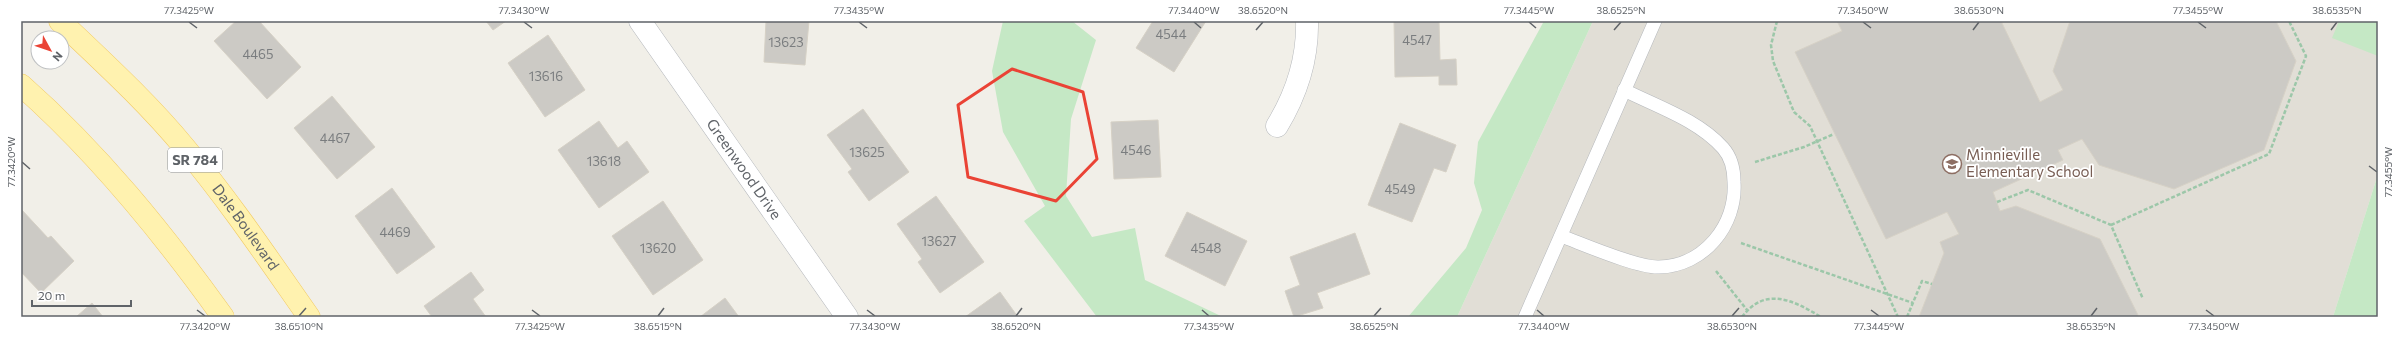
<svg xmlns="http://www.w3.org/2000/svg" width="2399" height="338" font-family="Commissioner,sans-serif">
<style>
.education{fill:#e1ded6}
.green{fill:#c5e8c5}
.building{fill:#cccac5;stroke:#d6d1c6}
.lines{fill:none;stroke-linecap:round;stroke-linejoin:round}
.service-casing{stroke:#b5b8bc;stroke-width:14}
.minor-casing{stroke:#b5b8bc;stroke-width:23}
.primary-casing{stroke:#f2c960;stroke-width:23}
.path{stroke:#9cc7a9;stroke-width:2.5;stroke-dasharray:4 2;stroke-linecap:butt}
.service{stroke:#fff;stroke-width:13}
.minor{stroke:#fff;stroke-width:22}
.primary{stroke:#fff2af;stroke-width:22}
.marked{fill:none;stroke:#ea4335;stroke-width:3;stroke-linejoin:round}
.ticks{fill:none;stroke:#5f6368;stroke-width:1.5}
.labels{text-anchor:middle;stroke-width:3.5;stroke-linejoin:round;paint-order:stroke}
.number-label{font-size:13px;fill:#7a7d7f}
.shield{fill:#fff;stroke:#8f9295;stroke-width:1}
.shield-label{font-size:14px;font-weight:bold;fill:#5f6368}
.education-label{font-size:15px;fill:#785e54;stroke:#fff;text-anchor:start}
.street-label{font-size:15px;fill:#5f6368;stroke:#fff}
.neatline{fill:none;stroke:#5f6368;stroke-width:1.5}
.ticks-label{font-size:10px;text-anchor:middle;fill:#5f6368}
</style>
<rect width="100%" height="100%" fill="#f1efe8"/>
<path class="education" d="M1593,21H2378V174L2333,317H1457Z"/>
<g class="green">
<path d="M1003,21H1072L1096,40L1071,119L1066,196L1092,237L1135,228L1145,280L1223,317H1097L1024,221L1045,206L1003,132L992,71Z"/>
<path d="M1544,21H1593L1457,317H1408L1466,248L1482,210L1474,183L1478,142Z"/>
<path d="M2339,21H2378V56L2332,38Z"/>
<path d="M2378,174V317H2333Z"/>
</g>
<g class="building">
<path d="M236,21H259L301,67L267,99L214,41Z"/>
<path d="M486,21H506L493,30Z"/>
<path d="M766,21H809L805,65L764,62Z"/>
<path d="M1153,21H1206L1174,72L1136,48Z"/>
<path d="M1394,21H1439L1440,60L1456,59L1457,85H1439V76L1395,77Z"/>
<path d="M1837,21H2001L2040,102L2063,90L2053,71L2070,21H2276L2296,61L2264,150L2174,189L2099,165L2082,139L2058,150L2063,160L1993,192L2000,211L2016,206L2100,239L2138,315L2137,317H1919L1944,253L1940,242L1959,234L1947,212L1886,239L1795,52L1842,31Z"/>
<path d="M548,35L585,90L545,117L508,63Z"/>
<path d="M332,96L375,147L337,179L294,128Z"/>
<path d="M863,109L909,172L869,201L848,172L852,169L827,135Z"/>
<path d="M1158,120L1161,177L1114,179L1111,122Z"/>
<path d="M599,121L618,148L627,141L649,172L599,208L558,150Z"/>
<path d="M1400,123L1456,145L1446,172L1434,168L1412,222L1368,205Z"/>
<path d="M392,188L435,247L397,274L355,216Z"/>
<path d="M936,196L984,262L940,293L918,262L922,259L897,224Z"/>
<path d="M663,201L703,260L653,295L612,236Z"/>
<path d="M21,209L48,238L51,236L74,261L41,293L21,272Z"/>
<path d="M1187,212L1247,241L1225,286L1165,256Z"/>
<path d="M1355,233L1370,274L1317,293L1323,308L1294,317L1285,291L1300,285L1290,257Z"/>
<path d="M471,272L484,290L473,299L486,317H432L424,306Z"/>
<path d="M1000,292L1018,317H965Z"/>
<path d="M725,298L739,317H700Z"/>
<path d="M92,303L103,317H76Z"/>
</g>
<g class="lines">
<defs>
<g id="service">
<path d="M1561,236C1583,244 1638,268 1659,267C1704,266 1737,225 1734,182C1734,170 1731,157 1723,148C1698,120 1658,107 1624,90"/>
<path d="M1525,317L1655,21"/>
</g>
<g id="minor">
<path id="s1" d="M640,21L847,317"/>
<path d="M1277,126C1297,93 1308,60 1307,21"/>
</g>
<g id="primary">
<path id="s2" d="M60,21C103,62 147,102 185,148C230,202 269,260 309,317"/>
<path d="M21,85C98,153 163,233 223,317"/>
</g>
</defs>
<use href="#service" class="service-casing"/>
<use href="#minor" class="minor-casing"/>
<use href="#primary" class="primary-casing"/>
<g class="path">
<path d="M1777,21L1771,45L1773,61L1794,112L1810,126L1898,317"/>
<path d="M1755,162L1804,147L1834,134"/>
<path d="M1997,202L2028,190L2111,225L2143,299"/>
<path d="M2111,225L2269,154L2306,56L2289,21"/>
<path d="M1741,243L1913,303"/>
<path d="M1716,271L1747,310"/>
<path d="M1742,317C1765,286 1793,300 1821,317"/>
<path d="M1907,317L1922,281L1932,284"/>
</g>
<use href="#service" class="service"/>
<use href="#minor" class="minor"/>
<use href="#primary" class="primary"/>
</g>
<path class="marked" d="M1012,69L1083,92L1097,159L1056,201L968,177L958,105Z"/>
<path class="ticks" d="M189,22L197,28M524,22L532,28M859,22L867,28M1194,22L1201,28M1529,22L1536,28M1863,22L1871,28M2198,22L2206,28M1256,30L1263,22M1614,30L1621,22M1973,30L1979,22M2331,30L2337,22M22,162L30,169M2369,166L2377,172M197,310L205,316M532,310L540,316M867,310L875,316M1202,310L1209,316M1537,310L1544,316M1871,310L1879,316M2206,310L2214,316M299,316L306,308M658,316L664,308M1016,316L1022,308M1374,316L1381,308M1732,316L1739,308M2091,316L2097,308"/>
<defs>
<symbol id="school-ring" viewBox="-11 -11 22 22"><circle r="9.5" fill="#fff" stroke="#8d6e63" stroke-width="1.5"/><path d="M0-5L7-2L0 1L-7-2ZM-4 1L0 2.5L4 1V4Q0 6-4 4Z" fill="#8d6e63"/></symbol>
</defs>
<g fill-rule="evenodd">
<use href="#school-ring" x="1941" y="153" width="22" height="22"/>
</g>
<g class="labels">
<g class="number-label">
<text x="1171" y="39">4544</text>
<text x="1417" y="45">4547</text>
<text x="786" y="47">13623</text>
<text x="258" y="59">4465</text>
<text x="546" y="81">13616</text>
<text x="335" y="143">4467</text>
<text x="1136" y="155">4546</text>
<text x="867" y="157">13625</text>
<text x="604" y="166">13618</text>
<text x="1400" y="194">4549</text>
<text x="395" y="237">4469</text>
<text x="939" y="246">13627</text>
<text x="658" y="253">13620</text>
<text x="1206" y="253">4548</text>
</g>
<rect class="shield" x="168" y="148" width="54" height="24" rx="3"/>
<g class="shield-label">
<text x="195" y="165">SR 784</text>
</g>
<g class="education-label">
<text x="1966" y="160">Minnieville<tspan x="1966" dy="17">Elementary School</tspan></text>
</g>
<g class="street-label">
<text dy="5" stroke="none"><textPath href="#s1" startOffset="181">Greenwood Drive</textPath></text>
<text dy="5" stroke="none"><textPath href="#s2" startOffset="278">Dale Boulevard</textPath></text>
</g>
</g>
<rect width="2399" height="338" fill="none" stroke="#ffffff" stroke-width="44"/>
<g transform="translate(50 50) rotate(130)"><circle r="19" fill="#ffffff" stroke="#bfc1c3"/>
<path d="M0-3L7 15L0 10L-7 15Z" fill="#ea4335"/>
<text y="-6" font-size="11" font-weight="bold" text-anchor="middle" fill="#5f6368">N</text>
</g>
<path d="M32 300v6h99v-6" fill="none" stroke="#5f6368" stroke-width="2"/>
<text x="38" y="300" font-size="12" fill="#5f6368" stroke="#ffffff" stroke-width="3" paint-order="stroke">20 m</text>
<rect x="22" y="22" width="2355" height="294" class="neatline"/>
<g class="ticks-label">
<text x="189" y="14">77.3425°W</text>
<text x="524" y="14">77.3430°W</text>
<text x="859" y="14">77.3435°W</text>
<text x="1194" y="14">77.3440°W</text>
<text x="1263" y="14">38.6520°N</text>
<text x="1529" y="14">77.3445°W</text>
<text x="1621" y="14">38.6525°N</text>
<text x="1863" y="14">77.3450°W</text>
<text x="1979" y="14">38.6530°N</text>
<text x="2198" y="14">77.3455°W</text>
<text x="2337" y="14">38.6535°N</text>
<text transform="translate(11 162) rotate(-90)" y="4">77.3420°W</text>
<text transform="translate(2388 172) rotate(-90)" y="4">77.3455°W</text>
<text x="205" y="330">77.3420°W</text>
<text x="299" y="330">38.6510°N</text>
<text x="540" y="330">77.3425°W</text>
<text x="658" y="330">38.6515°N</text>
<text x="875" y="330">77.3430°W</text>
<text x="1016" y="330">38.6520°N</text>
<text x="1209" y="330">77.3435°W</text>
<text x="1374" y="330">38.6525°N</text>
<text x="1544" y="330">77.3440°W</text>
<text x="1732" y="330">38.6530°N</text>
<text x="1879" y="330">77.3445°W</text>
<text x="2091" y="330">38.6535°N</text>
<text x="2214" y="330">77.3450°W</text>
</g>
</svg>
